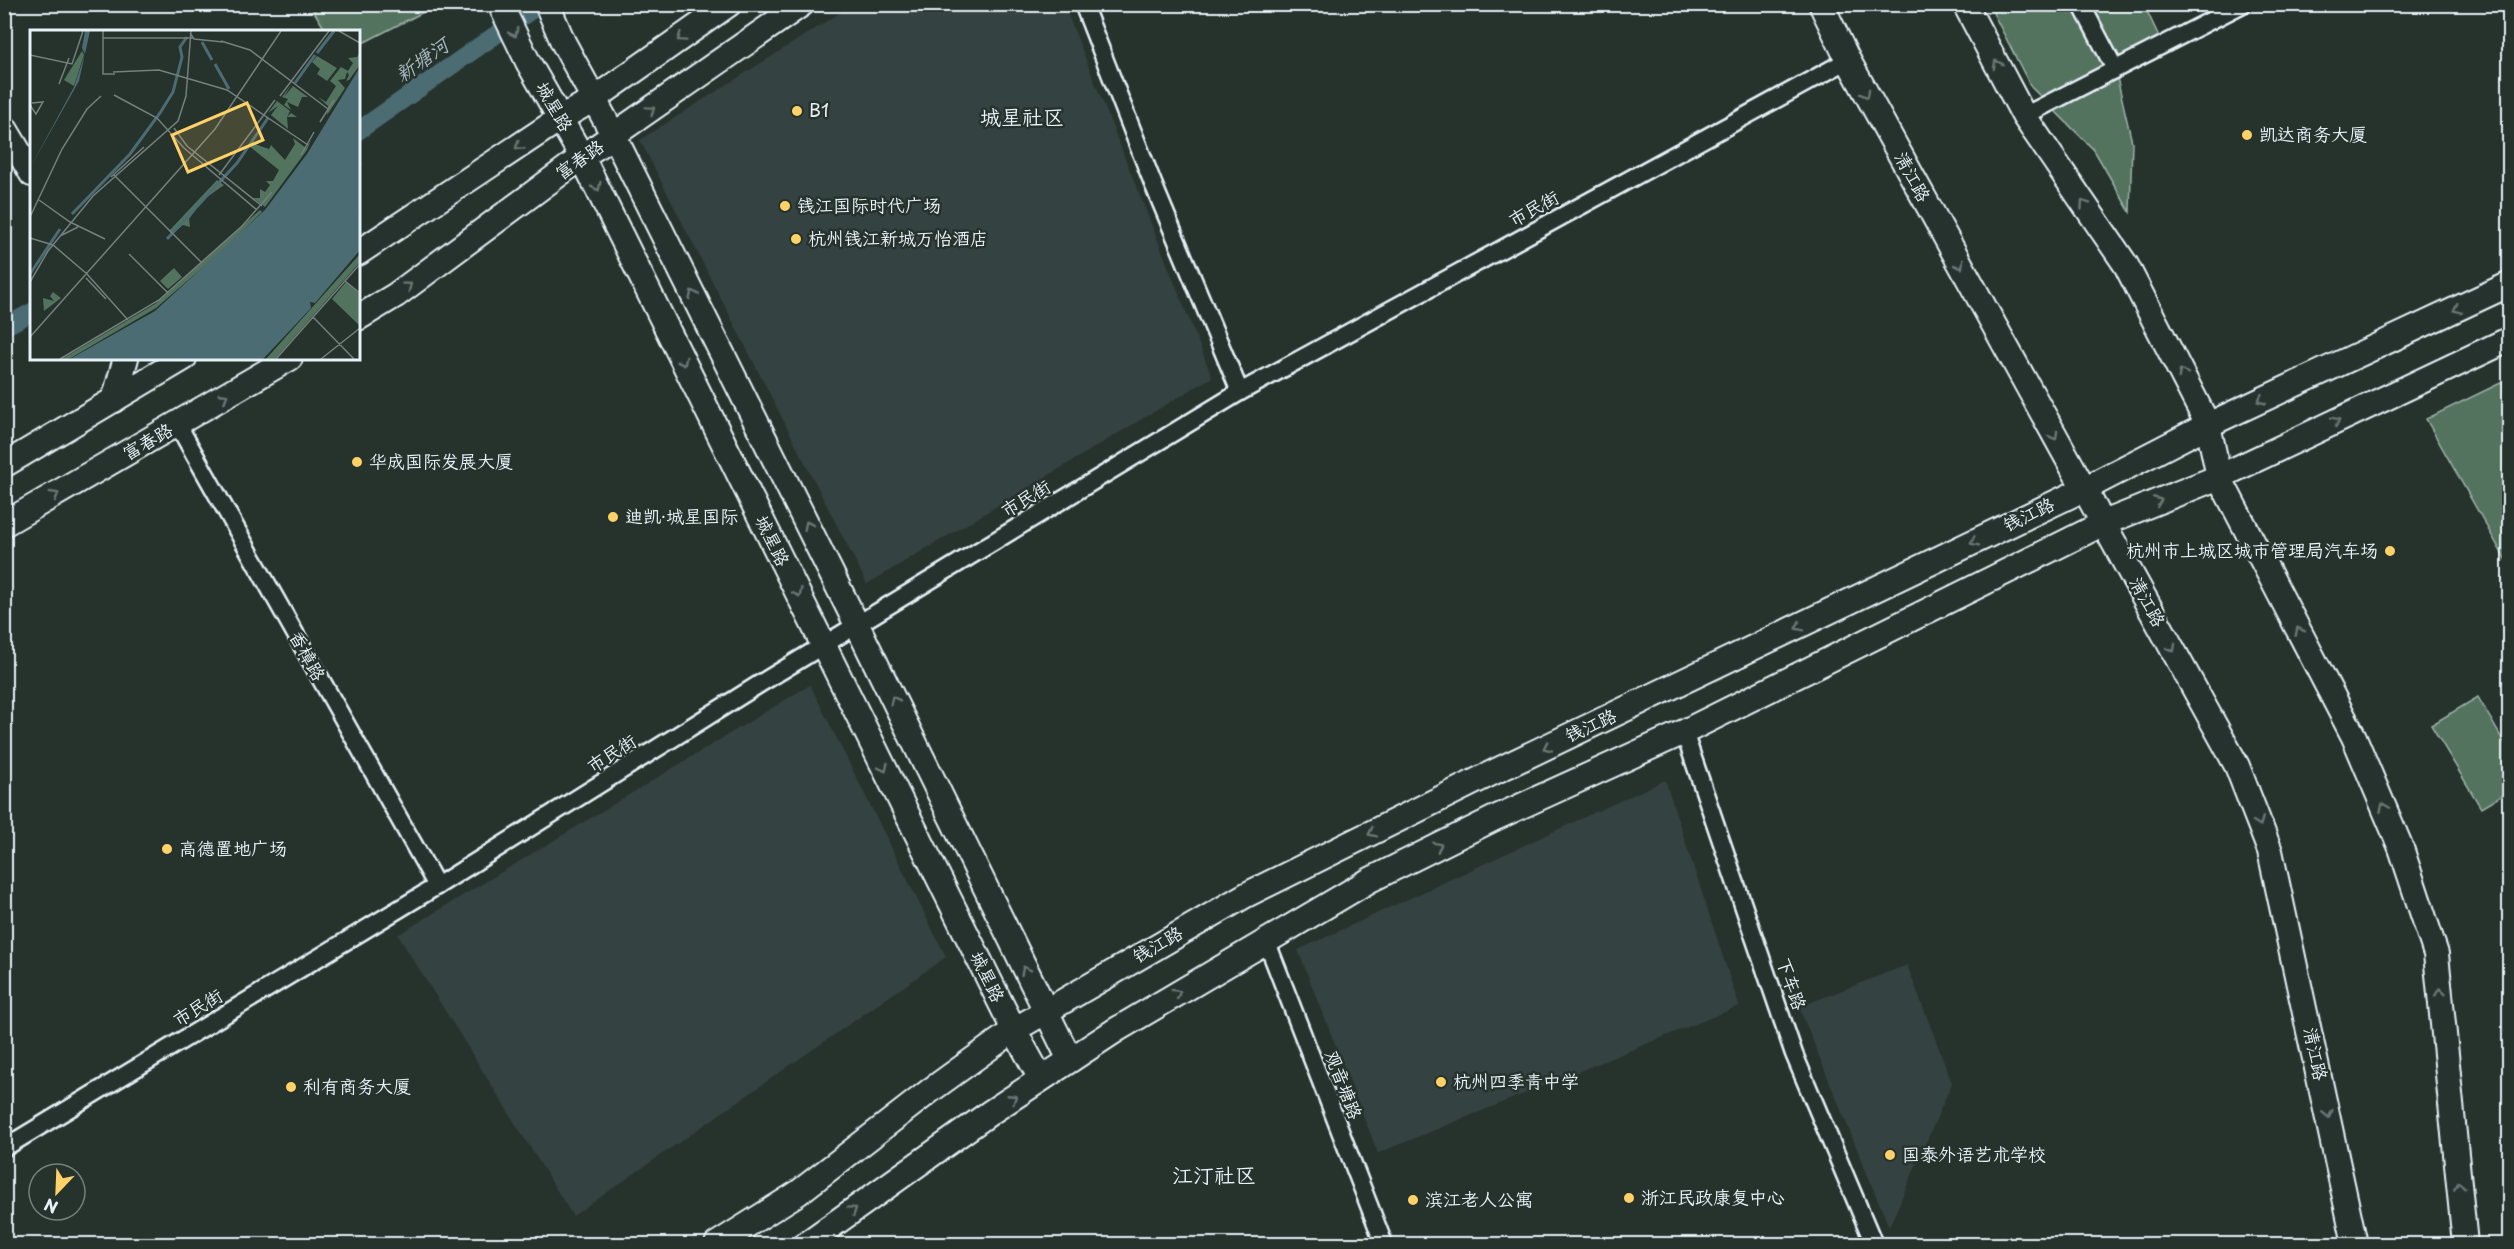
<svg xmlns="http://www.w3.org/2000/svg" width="2514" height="1249" font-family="'Playpen Sans','LXGW WenKai TC',sans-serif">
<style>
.built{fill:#364342}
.green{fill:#52735e;stroke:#9db2ab;stroke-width:1.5}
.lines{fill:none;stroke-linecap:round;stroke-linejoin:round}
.canal{stroke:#4c6c73;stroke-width:18}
.street-casing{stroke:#e8f1f8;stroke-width:21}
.secondary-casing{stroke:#e8f1f8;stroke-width:28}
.street{stroke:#26332d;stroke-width:16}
.secondary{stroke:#26332d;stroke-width:24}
.oneway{stroke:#6a7674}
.poi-dot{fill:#ffd166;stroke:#26332d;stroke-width:2}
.labels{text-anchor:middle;stroke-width:5;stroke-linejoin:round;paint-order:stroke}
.street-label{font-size:18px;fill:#e8f1f8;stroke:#26332d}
.poi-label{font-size:18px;fill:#e8f1f8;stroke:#26332d;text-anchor:start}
.water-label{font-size:20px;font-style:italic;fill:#aabcc3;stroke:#26332d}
.quarter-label{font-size:21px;fill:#e8f1f8;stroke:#26332d}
.inset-river{fill:none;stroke:#4c6c73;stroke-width:3}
.inset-road{fill:none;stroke:#747f7e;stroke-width:1.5}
.view{fill:#ffd166;fill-opacity:0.15;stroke:#ffd166;stroke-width:3}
.inset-edge{fill:none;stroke:#e8f1f8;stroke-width:3}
</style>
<rect width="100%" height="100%" fill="#26332d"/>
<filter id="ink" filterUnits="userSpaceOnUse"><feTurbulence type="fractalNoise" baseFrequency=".0167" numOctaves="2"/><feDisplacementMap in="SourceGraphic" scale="12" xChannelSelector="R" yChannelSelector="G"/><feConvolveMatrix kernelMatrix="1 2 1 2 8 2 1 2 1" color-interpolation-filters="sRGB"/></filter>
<g filter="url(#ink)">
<g class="built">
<path d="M854,4L1064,5L1212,377L867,584L640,140Z"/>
<path d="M810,685L946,957L573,1216L398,935Z"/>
<path d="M1665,780L1739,1006L1378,1153L1298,950Z"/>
<path d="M1907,965L1952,1083L1889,1227L1799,1007Z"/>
</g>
<g class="green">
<path d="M310,5H437L359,45L358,32L326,31Z"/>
<path d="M1989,5H2144L2163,45L2115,69L2132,142L2130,212L2094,150L2031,87Z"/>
<path d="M2509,379V566L2426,419Z"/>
<path d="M2478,697L2509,751V791L2481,808L2431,725Z"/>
</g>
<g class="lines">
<g class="canal">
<path d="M358,131L540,4"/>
<path d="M4,327L32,312"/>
</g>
<defs>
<g id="street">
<path d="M1083,4L1154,186L1240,392"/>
<path d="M2081,4L2115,69"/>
<path d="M2024,116L2243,4"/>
<path d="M178,425L437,886"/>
<path d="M1684,732L1794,1054L1874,1244"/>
<path d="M1266,940L1384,1244"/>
<path d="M4,1148L437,886L761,683L1240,392L1848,60"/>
</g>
<g id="secondary">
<path d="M500,4L528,62L582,157L1014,1030L1041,1079"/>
<path d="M547,4L563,42L614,136L857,625L1070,1060"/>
<path d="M1821,4L1848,60L2237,766L2270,851L2355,1244"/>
<path d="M1965,4L2024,116L2126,265L2208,425L2219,477L2354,737L2401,848L2436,954L2465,1244"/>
<path d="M4,127L32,174"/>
<path d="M358,253L561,118L594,99L729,4"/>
<path d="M358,318L396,295L582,157L802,4"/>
<path d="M114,400L126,358"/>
<path d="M4,465L184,358"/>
<path d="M4,524L290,358"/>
<path d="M717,1244L798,1193L931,1090L1014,1030L1246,895L1496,771L2084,489L2208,425L2510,284"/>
<path d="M806,1244L991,1112L1116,1030L1370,880L1495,818L1684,732L2104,523L2219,477L2510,339"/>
</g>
</defs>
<use href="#street" class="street-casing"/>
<use href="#secondary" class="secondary-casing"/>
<use href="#street" class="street"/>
<use href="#secondary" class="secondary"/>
</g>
<defs><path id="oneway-chevron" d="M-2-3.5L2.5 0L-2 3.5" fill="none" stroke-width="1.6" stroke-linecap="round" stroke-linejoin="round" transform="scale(1.5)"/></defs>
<g class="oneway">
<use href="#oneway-chevron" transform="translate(514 33) rotate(64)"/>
<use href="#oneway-chevron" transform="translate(681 38) rotate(145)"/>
<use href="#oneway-chevron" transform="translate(1997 64) rotate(-118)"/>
<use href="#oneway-chevron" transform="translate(1866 94) rotate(61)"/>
<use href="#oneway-chevron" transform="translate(651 110) rotate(-35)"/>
<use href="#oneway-chevron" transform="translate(519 146) rotate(146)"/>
<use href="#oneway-chevron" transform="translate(597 187) rotate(64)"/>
<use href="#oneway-chevron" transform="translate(2084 204) rotate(-125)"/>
<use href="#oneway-chevron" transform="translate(1960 265) rotate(61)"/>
<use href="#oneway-chevron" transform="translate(408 286) rotate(-37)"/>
<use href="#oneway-chevron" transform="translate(693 294) rotate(-116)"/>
<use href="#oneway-chevron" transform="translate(2457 309) rotate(154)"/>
<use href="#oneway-chevron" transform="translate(683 362) rotate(64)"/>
<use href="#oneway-chevron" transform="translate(2182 373) rotate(-117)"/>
<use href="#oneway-chevron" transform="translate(224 397) rotate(-31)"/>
<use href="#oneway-chevron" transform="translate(2261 400) rotate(155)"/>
<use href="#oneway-chevron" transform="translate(2336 421) rotate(-26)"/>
<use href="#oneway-chevron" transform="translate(2054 436) rotate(61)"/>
<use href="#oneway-chevron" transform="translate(55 495) rotate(-30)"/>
<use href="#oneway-chevron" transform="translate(2158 501) rotate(-22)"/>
<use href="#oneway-chevron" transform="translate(808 525) rotate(-116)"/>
<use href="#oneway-chevron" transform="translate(1974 542) rotate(154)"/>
<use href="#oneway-chevron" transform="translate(798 593) rotate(64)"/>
<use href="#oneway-chevron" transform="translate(1799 627) rotate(154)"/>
<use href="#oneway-chevron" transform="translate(2299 631) rotate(-117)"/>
<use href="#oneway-chevron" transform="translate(2172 648) rotate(61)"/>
<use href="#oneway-chevron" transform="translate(894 700) rotate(-116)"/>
<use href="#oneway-chevron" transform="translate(1547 747) rotate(155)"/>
<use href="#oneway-chevron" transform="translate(884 768) rotate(64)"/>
<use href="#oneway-chevron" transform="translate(2384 807) rotate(-113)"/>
<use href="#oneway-chevron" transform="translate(2259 822) rotate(69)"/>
<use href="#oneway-chevron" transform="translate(1372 833) rotate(154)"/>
<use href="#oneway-chevron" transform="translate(1438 846) rotate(-26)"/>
<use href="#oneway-chevron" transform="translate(1025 970) rotate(-116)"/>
<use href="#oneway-chevron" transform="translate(2440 992) rotate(-96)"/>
<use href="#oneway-chevron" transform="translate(1177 993) rotate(-31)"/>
<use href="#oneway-chevron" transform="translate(1013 1098) rotate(-33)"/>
<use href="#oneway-chevron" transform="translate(2328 1114) rotate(78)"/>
<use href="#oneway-chevron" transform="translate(2459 1186) rotate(-96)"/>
<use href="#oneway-chevron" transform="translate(853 1210) rotate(-35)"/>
</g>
</g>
<g class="poi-dot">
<circle cx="797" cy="111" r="6"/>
<circle cx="2247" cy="135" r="6"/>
<circle cx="785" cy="206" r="6"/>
<circle cx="796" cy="239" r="6"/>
<circle cx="357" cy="462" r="6"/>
<circle cx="613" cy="517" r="6"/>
<circle cx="2390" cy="551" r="6"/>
<circle cx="167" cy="849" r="6"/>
<circle cx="1441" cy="1082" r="6"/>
<circle cx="291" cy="1087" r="6"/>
<circle cx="1890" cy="1155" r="6"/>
<circle cx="1629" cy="1198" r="6"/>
<circle cx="1413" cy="1200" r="6"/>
</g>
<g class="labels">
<g class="street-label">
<text transform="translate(554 107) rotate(60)" y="6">城星路</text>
<text transform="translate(580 160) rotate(-35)" y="6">富春路</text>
<text transform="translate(1912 177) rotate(61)" y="6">清江路</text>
<text transform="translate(1534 209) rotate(-29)" y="6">市民街</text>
<text transform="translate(148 442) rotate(-30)" y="6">富春路</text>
<text transform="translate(1026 499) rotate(-31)" y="6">市民街</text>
<text transform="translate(2029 515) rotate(-26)" y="6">钱江路</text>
<text transform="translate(772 541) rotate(64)" y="6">城星路</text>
<text transform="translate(2147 602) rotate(61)" y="6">清江路</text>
<text transform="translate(307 656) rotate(61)" y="6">香樟路</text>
<text transform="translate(1591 726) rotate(-25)" y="6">钱江路</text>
<text transform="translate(612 754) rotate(-32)" y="6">市民街</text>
<text transform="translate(1158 945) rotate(-30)" y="6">钱江路</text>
<text transform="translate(987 977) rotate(64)" y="6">城星路</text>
<text transform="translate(1791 984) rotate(71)" y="6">下车路</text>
<text transform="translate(198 1008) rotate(-31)" y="6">市民街</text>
<text transform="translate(2315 1054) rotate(78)" y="6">清江路</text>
<text transform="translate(1343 1085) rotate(69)" y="6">观音塘路</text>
</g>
<g class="poi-label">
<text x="809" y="117">B1</text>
<text x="2259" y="141">凯达商务大厦</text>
<text x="797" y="212">钱江国际时代广场</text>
<text x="808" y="245">杭州钱江新城万怡酒店</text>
<text x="369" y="468">华成国际发展大厦</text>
<text x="625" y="523">迪凯·城星国际</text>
<text x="2378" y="557" text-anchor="end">杭州市上城区城市管理局汽车场</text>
<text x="179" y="855">高德置地广场</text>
<text x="1453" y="1088">杭州四季青中学</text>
<text x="303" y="1093">利有商务大厦</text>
<text x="1902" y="1161">国泰外语艺术学校</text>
<text x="1641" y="1204">浙江民政康复中心</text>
<text x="1425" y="1206">滨江老人公寓</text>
</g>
<g class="water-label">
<text transform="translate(422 60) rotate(-35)" y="7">新塘河</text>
</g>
<g class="quarter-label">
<text x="1022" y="125">城星社区</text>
<text x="1214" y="1183">江汀社区</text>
</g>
</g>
<g transform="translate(30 30)">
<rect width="330" height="330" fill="#26332d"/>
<path d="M52,21L54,25L44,56L34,50ZM330,22V35L319,50L316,51L319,45L317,42L315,49L308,50L315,58L297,85L298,76L288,67L296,72L306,56L300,51L311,37L318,41L323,33L318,28L327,27ZM287,26L307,38L297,51L287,44L290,39L282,32ZM261,55L254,67L263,56L278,67H272L268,77L257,72L261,80L254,75L258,69L252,67ZM247,71L260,81L257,87L261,83L267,87H257L258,99L241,85L248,76L238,83ZM263,108L276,118L281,110L277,120L235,177L223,168H230V159L235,162L240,155L236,151H243L249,140L219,116L222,113L239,119L241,115L255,130L265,114ZM187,150L194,155L173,170L159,189L160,197L153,195L142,204L139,201ZM230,180L232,182L194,219L126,278L39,329H32L125,274ZM330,224V232L245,329H236ZM144,238L152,247L138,259L130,251ZM316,252L330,264V296L302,269ZM23,262L31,268L14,281L13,268L24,271L20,266Z" fill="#52735e"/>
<path d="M55,1H60L49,51L0,138L44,57L55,24L52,18ZM330,37V220L285,273L280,272L281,278L233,329H40L125,281L235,180L277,124Z" fill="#4c6c73"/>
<path class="inset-river" d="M172,12L182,30M287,23L304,1M185,34L199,59M265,53L285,25M42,184L100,124L130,83L143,62L152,27L150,17L157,7M137,209L207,133L238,88M327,210L318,199L330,133M0,244L30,199"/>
<path class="inset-road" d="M73,1V44H85M309,1L330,13M160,3L164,9L193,12M73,8H164M191,11L220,20L298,79M0,25L42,34L53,1M83,42L129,40L197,60L278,115M29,54L39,28M84,65L127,88L154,118L227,180M250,66L299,1M0,75L6,84L13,72L2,73M290,92L304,70M144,98L157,116L232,176M271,125L284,102M84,145L171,232M189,145L245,70M81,147L114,117M9,170L40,192L75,209M0,187L32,119L57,79L71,66M30,206L48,197M0,208L23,215L57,244L98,290M99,224L138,263M56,248L76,269M315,251L330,263M0,252L18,221L63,166L148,91L156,66L161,1M283,287L324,329M0,307L185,99L251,1M30,329L129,270L212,196L242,162M246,329L330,234M291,329L330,298"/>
<path class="view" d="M217,73L233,110L158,142L142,105Z"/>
<rect width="330" height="330" class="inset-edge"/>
</g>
<rect width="2514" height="1249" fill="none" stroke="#26332d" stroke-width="24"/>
<rect x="12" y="12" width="2490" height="1225" fill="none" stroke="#e8f1f8" stroke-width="2" filter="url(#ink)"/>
<g transform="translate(57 1192) rotate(203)"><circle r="28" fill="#26332d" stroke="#747f7e" stroke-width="1.5"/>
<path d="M0-4.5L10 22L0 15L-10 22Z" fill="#ffd166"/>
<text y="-9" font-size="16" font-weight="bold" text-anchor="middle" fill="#e8f1f8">N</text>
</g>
</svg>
